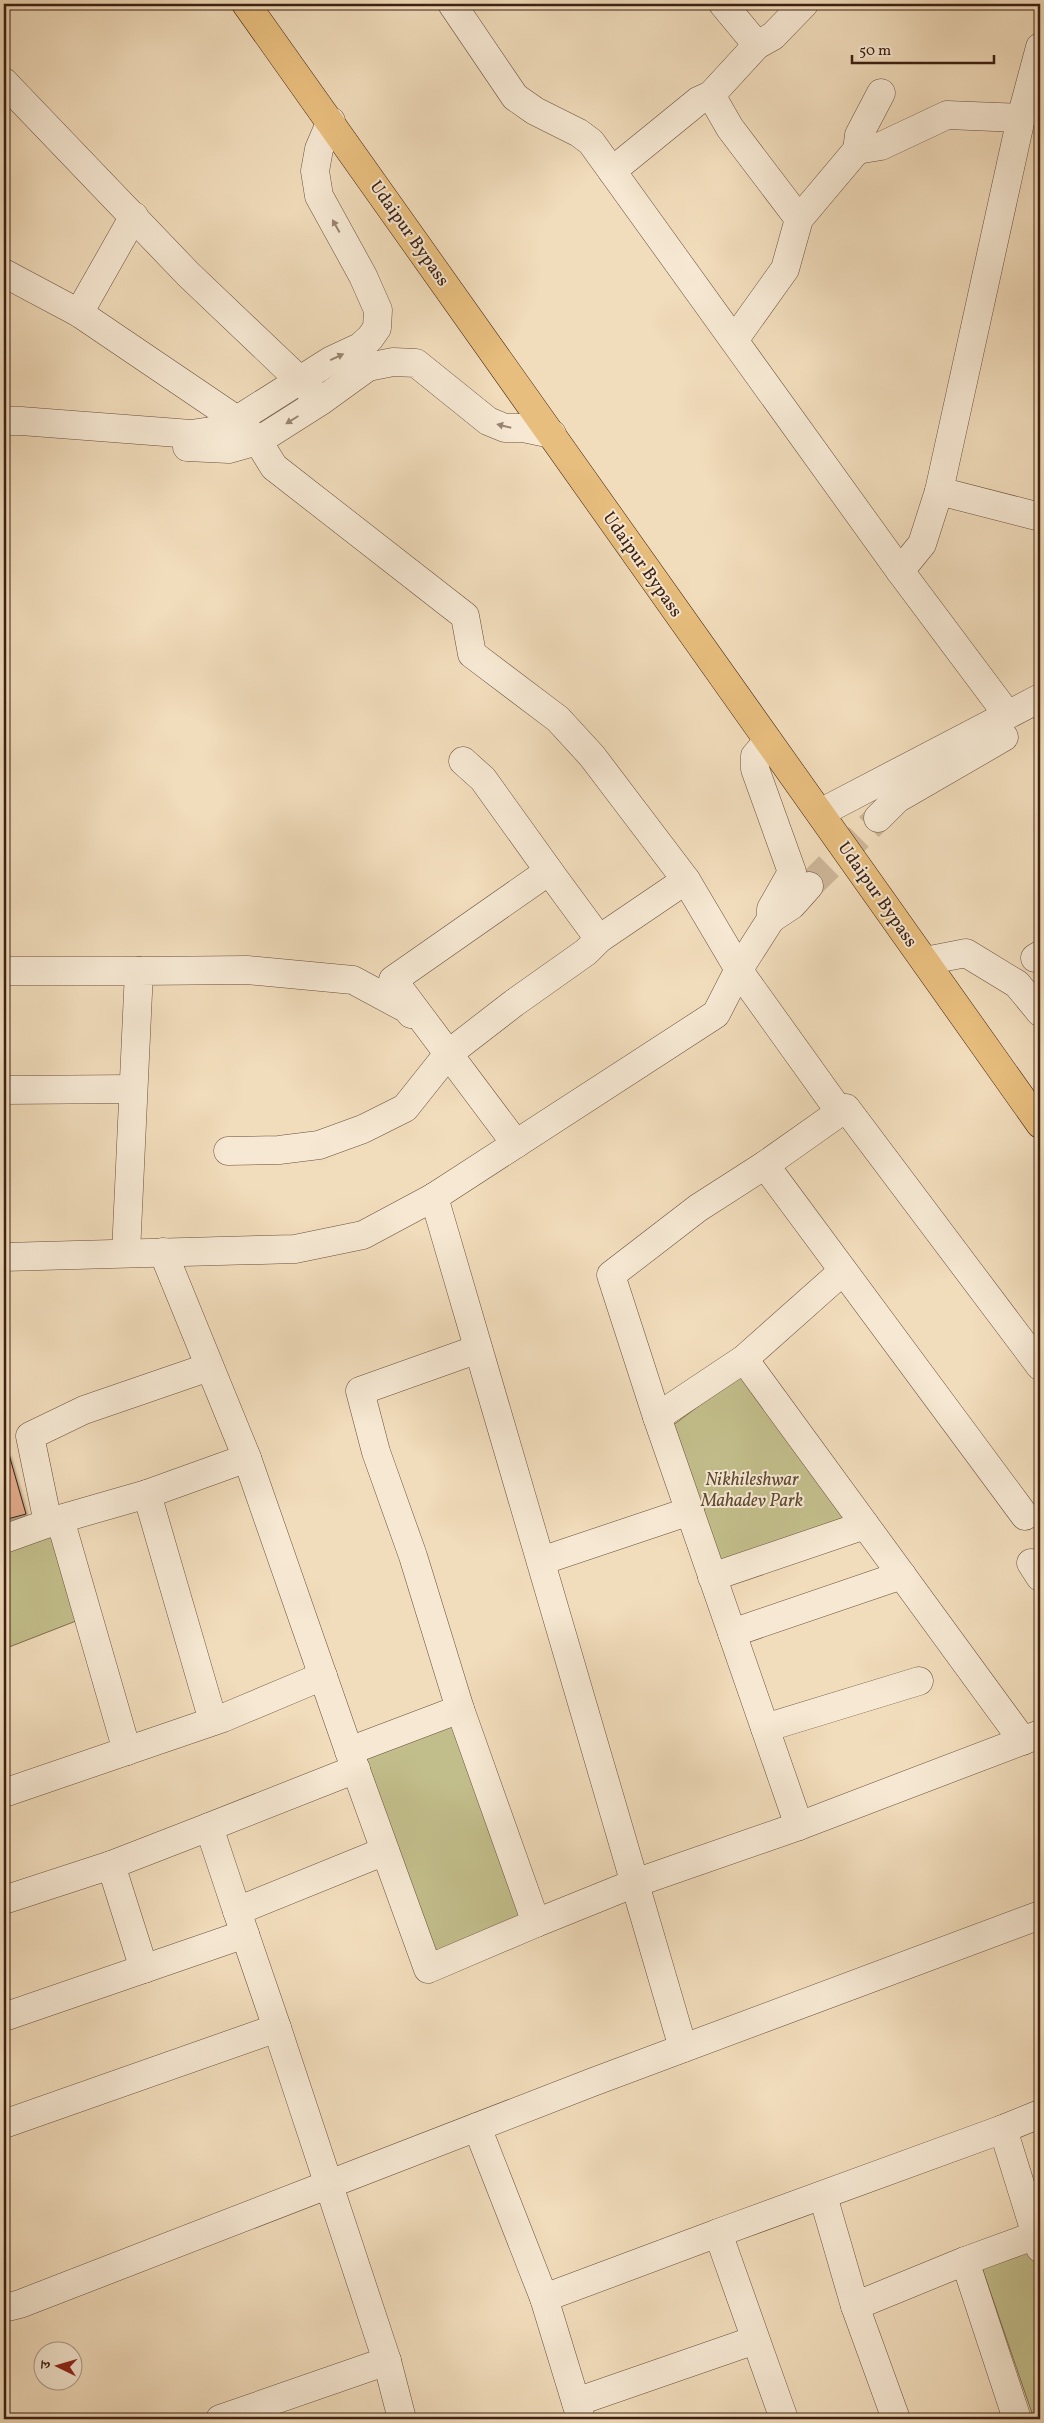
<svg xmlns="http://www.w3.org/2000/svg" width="1044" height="2423" font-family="Vollkorn,'Noto Serif Devanagari',serif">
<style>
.green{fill:#c2be8b;stroke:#806f4e}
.building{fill:#e2ab8b;stroke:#3d2012;filter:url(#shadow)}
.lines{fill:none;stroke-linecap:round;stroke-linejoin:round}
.minor-tunnel{stroke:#cdb699;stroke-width:28;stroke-dasharray:28 14;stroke-linecap:butt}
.minor-casing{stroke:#6a4f3c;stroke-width:29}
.highway-casing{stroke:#3d2012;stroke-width:29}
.minor{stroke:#f6e8d3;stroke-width:28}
.highway{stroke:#e8be7e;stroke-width:28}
.oneway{fill:#9a8472}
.labels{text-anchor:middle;stroke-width:4;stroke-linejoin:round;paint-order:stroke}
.street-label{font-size:18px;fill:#3d2012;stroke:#f6e8d3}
.park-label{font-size:18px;font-style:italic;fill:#5e4830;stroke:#f6e8d3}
</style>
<defs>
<filter id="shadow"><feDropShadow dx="3" dy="5.5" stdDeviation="1" flood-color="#0004"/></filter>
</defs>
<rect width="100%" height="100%" fill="#f1dcbb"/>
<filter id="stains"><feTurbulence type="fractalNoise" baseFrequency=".004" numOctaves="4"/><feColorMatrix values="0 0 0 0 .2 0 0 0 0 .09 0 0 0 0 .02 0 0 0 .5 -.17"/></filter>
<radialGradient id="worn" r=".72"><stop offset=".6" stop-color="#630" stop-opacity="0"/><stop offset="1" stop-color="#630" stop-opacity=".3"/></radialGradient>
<g class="green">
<path d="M740,1375L848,1516L712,1568L672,1426Z"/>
<path d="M54,1530L76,1621L4,1649V1549Z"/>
<path d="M458,1719L527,1918L424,1960L355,1749Z"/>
<path d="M1028,2243L1040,2280V2419H1034L979,2259Z"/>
</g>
<path class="building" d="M8,1451L26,1514L4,1520V1452Z"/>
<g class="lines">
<path class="minor-tunnel" d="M809,886L878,818"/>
<defs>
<g id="minor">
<path d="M452,4L515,97L535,111L579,133L591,142L900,571L1007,714"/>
<path d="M723,4L757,45"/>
<path d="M4,82L188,274L313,393"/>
<path d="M711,95L730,128L799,219"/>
<path d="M857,150L881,146L947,115L1021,118"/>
<path d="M612,171L698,101L711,95L757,45L773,36L804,4"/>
<path d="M4,273L79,313L237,420L258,441L274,467L465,616L472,654L558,719L592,756L686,880L599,939"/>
<path d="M79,313L134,216"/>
<path d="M735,339L785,269L799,219L857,150L859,135L881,93"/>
<path d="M4,421H21L191,434L218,430L237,420L330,361L360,347L370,338L377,328L378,310L363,276L319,196L315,171L319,149L331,121"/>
<path d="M187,447L229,449L258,441L321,401L368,367L393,362L416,363L488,421L505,428H523L552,434"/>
<path d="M939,491L1040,517"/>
<path d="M900,571L922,544L939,491L1021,118L1040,47"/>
<path d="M463,761L483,779L549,871"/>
<path d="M820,813L1040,698"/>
<path d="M878,818L897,799L1004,737"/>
<path d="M774,917L792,905L809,886"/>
<path d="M1035,958L1040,955"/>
<path d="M925,961L966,953L1017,984L1040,1012"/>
<path d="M4,971H139"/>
<path d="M4,1090L133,1089"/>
<path d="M840,1112L846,1108L1040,1366"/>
<path d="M228,1151L279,1150L319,1145L363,1129L405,1108L448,1054L514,1003L586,952L599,939L549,871L393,980L516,1144"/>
<path d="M765,1165L1025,1516"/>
<path d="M434,1197L683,2048"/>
<path d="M163,1252L247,1458L349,1751L460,1709L413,1556L376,1452L360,1391L478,1349"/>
<path d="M126,1253L139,971L247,970L353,980L407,1009L411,1014"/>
<path d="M4,1257L295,1249L363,1235L434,1197L716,1014L739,969L771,919V909L792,872L755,769V756L768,741"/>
<path d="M843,1271L744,1359L657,1417L799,1826L1040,1734"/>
<path d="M744,1359L1023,1741"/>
<path d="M657,1417L611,1275L698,1208L765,1165L840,1112L744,978L686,880"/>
<path d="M60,1519L147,1494"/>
<path d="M48,1523L30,1436L84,1410L209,1367"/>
<path d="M4,1539L60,1519L127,1751"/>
<path d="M541,1561L690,1511"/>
<path d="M1031,1563L1040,1577"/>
<path d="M712,1577L865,1525"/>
<path d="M732,1633L902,1575"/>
<path d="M213,1721L147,1494L247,1458"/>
<path d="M765,1728L919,1681"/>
<path d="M349,1751L428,1969L536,1923L460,1709"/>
<path d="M356,1769L209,1827L237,1911L385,1851"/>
<path d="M4,1793L223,1718L323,1676"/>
<path d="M111,1865L209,1827"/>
<path d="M4,1900L111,1865L144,1969"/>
<path d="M536,1923L635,1883L799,1826"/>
<path d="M4,2017L245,1934"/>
<path d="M4,2124L277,2028L237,1911"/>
<path d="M477,2127L544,2298L581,2419"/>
<path d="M1003,2129L1040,2114"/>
<path d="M823,2196L855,2306L965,2261"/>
<path d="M718,2233L1003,2129L1040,2248"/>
<path d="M544,2298L718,2233L784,2419"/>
<path d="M855,2306L896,2419"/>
<path d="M4,2308L20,2304L593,2082L1040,1915"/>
<path d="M387,2361L402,2419"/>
<path d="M576,2402L755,2340"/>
<path d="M220,2419L387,2361L277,2028"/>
<path d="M1017,2419L965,2261L1036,2235"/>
</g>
<path id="highway" d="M246,4L1040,1124"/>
</defs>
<use href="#minor" class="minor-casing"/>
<use href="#highway" class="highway-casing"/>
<use href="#minor" class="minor"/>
<use href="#highway" class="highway"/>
</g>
<defs><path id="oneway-solid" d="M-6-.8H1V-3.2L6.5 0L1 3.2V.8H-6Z" transform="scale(1.25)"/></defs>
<g class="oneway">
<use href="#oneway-solid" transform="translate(336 226) rotate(-119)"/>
<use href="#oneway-solid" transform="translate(337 357) rotate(-25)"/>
<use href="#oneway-solid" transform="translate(292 420) rotate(148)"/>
<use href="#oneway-solid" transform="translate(504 426) rotate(-166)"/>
</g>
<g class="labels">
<g class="street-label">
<text transform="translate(410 233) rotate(55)" y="6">Udaipur Bypass</text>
<text transform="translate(643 564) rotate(55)" y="6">Udaipur Bypass</text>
<text transform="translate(878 894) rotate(55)" y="6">Udaipur Bypass</text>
</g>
<g class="park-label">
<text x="752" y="1485">Nikhileshwar<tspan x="752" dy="21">Mahadev Park</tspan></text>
</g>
</g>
<rect width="1044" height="2423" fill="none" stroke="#f1dcbb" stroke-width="20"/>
<rect x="5" y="5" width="1034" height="2413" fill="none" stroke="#3d2012" stroke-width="2.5"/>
<rect x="10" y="10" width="1024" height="2403" fill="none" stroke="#3d2012"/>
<g transform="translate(58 2366) rotate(275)"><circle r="24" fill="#f6e8d3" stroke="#ac9886"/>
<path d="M0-4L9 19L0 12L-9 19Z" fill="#8f2418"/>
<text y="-8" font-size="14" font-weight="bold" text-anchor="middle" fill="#3d2012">उ</text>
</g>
<path d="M852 55v8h142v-8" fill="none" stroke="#3d2012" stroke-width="2.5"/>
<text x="859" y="55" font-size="15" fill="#3d2012" stroke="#f6e8d3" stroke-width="4" paint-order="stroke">50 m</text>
<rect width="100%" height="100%" filter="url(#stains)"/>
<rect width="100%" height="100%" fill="url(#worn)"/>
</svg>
